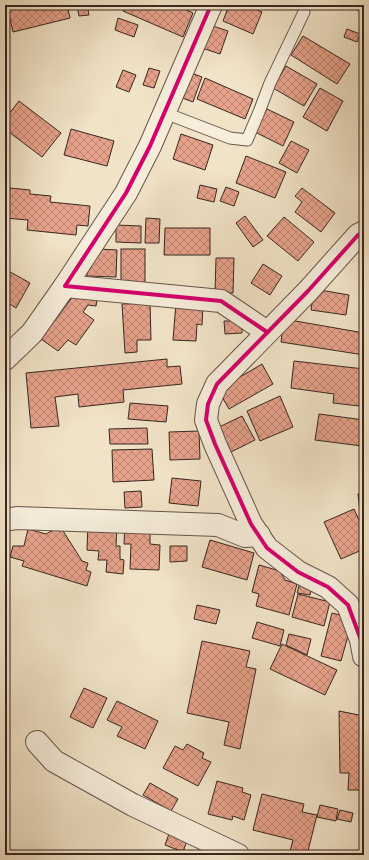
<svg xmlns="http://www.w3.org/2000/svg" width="369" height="860" font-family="Cardo,serif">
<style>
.building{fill:url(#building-cross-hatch);stroke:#372620}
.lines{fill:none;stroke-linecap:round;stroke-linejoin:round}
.service-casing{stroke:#66554a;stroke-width:13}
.minor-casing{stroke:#66554a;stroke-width:24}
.tertiary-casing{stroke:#66554a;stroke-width:24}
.service{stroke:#f6eddb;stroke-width:11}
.minor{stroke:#f6eddb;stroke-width:22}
.tertiary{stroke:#f6eddb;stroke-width:22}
.cycleway-casing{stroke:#f6eddb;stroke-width:6}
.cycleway{stroke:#d6006c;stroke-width:4}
</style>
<defs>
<pattern id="building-cross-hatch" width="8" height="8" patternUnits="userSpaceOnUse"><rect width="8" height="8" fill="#e7a28b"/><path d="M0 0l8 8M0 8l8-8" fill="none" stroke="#bc8471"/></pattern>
</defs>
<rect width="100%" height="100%" fill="#f1e3c7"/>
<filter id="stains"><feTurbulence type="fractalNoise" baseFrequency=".005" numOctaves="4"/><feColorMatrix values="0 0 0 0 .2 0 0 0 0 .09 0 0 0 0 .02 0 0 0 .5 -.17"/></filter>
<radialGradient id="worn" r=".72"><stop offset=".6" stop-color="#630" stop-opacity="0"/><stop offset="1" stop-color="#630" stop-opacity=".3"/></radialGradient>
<g class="building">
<path d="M7,5H67L70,18L13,32Z"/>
<path d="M77,5H87L89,15L79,16Z"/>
<path d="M126,5H176L193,13L183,37L123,11Z"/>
<path d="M229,5H244L262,12L253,34L223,21Z"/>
<path d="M341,5H363L361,11Z"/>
<path d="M118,18L138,25L134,37L115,30Z"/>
<path d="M207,24L228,31L220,54L199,47Z"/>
<path d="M347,29L360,34L357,42L344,37Z"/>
<path d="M303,36L350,64L337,84L291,55Z"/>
<path d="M286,66L317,84L304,106L273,88Z"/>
<path d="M149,68L160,71L154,88L143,85Z"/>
<path d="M123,70L136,75L129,92L116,87Z"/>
<path d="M186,71L202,77L193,102L177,96Z"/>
<path d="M205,78L253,99L245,119L197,99Z"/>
<path d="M320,88L343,101L327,131L303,117Z"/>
<path d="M19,101L61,133L42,157L5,129V119Z"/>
<path d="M267,109L294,122L283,146L255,132Z"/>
<path d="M71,129L114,141L107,166L64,155Z"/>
<path d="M181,134L213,145L205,170L173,159Z"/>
<path d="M291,141L309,150L297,173L279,163Z"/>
<path d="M246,156L286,172L275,198L236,183Z"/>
<path d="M200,185L217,189L214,202L197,198Z"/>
<path d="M226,187L239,192L234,206L220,201Z"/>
<path d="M10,188L30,190V194L51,196L50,202L90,206L88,226L77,225L76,235L27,230L28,220L5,218V200H9Z"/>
<path d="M302,188L335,213L321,232L295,212L302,202L295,196Z"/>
<path d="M245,216L263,240L253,247L236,223Z"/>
<path d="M284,217L314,242L298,261L267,236Z"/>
<path d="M146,218L160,219L159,243H145Z"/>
<path d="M116,225L141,226V243L116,242Z"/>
<path d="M165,228H210V255H164Z"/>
<path d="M98,249L117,250L116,277L87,276V266Z"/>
<rect x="121" y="249" width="24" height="35"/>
<path d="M216,258H234L233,293L215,292Z"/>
<path d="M263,264L282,276L270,295L251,283Z"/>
<path d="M5,269L30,283L16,308L5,301Z"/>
<path d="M314,289L349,295L346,315L311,310Z"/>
<path d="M74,295H98L96,306L88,305L83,312L94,320L76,345L68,340L58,351L41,339Z"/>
<path d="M150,303L151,340H137V352L125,353L122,304Z"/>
<path d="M176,303L203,305L202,325L197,324L196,341L173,340Z"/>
<path d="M284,319L364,333V355L281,342Z"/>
<path d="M224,321H242V333L225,334Z"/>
<path d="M167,359V367L180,366L182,384L123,390L124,402L79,407L78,394L55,397L59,426L31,428L26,373Z"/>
<path d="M294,361L364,369L359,406L333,403L334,394L291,388Z"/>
<path d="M262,364L273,384L229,409L218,390Z"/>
<path d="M280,396L293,427L260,441L247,411Z"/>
<path d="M130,403L168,406L166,422L128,419Z"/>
<path d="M319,414L364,420V432L362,446L315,440Z"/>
<path d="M242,416L255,440L229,453L217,428Z"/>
<path d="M147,428L148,444H110L109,429Z"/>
<path d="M199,431L200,459L170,460L169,432Z"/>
<path d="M152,449L154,480L113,482L112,450Z"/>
<path d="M172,478L201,481L198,506L169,503Z"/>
<path d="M141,491L142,507L125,508L124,492Z"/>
<path d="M364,493V521H361L358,494Z"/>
<path d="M354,509L364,531V549L341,559L324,522Z"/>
<path d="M88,523L117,525L116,546H120V559L124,560L123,574L106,572L107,560H98L99,551L87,550Z"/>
<path d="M125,524L150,525V544L160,545L159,570L130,569L131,544H124Z"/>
<path d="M60,526L82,561L88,563L86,570L91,572L87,586L22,566L24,561L10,557L13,546H24L28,529L46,534Z"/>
<path d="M210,540L254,553L247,580L202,567Z"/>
<path d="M170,546H187V561L170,562Z"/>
<path d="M259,565L280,571L285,580L297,584L289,615L256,606L259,594L252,592Z"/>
<path d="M301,579L312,582L310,595L297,593Z"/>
<path d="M298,594L330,602L324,626L292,617Z"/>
<path d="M197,605L220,610L216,624L194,619Z"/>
<path d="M332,613L348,617L351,625L341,661L321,656Z"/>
<path d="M257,622L284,630L280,646L252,638Z"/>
<path d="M289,634L311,639L307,655L286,645Z"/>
<path d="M202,641L250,651L246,667L256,669L240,749L224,745L229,722L187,713Z"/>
<path d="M282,644L337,670L325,695L270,669Z"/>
<path d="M84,688L107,698L93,728L70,717Z"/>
<path d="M117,701L158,721L145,749L117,736L122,727L107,720Z"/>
<path d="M339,711L364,716V790H348L349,773H340Z"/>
<path d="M187,744L204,753L202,758L211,762L198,786L163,768L175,746L183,750Z"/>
<path d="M217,781L243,788L242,792L251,795L244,820L233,816L232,820L208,814Z"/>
<path d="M150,783L178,799L171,811L143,795Z"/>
<path d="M262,794L304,804L302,812L317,815L307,855H289L293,840L253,830Z"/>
<path d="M320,805L338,809L336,821L317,817Z"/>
<path d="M340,810L353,813L351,822L337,819Z"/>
<path d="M170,831L188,838L183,852L165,845Z"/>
</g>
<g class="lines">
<defs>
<path id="service" d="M165,113L230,138L247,140L259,112L270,83L304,12"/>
<g id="minor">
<path d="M211,5L150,146L126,193L65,286L221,301L267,332"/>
<path d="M5,359L32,333L65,286"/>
<path d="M5,520L17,518L218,525L245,536L259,535"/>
<path d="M37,742L54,761L133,805L238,855"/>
</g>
<path id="tertiary" d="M364,232L358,235L308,291L217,384L208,404L206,420L215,444L251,524L267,548L298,572L328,587L348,605L361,640L364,656"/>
</defs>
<use href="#service" class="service-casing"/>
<use href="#minor" class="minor-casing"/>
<use href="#tertiary" class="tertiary-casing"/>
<use href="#service" class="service"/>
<use href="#minor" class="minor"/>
<use href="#tertiary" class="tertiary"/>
<defs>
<g id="cycleway">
<path d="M211,5L150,146L126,193L65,286L221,301L267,332"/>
<path d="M364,232L358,235L308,291L217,384L208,404L206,420L215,444L251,524L267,548L298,572L328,587L348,605L361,640L364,656"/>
</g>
</defs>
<use href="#cycleway" class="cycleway-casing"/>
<use href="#cycleway" class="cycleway"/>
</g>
<rect width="369" height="860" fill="none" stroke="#f1e3c7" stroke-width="20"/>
<rect x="6" y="6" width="357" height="848" fill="none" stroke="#372620" stroke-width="2"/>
<rect x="10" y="10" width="349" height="840" fill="none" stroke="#372620"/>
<rect width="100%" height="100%" filter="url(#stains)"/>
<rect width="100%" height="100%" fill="url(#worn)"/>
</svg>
